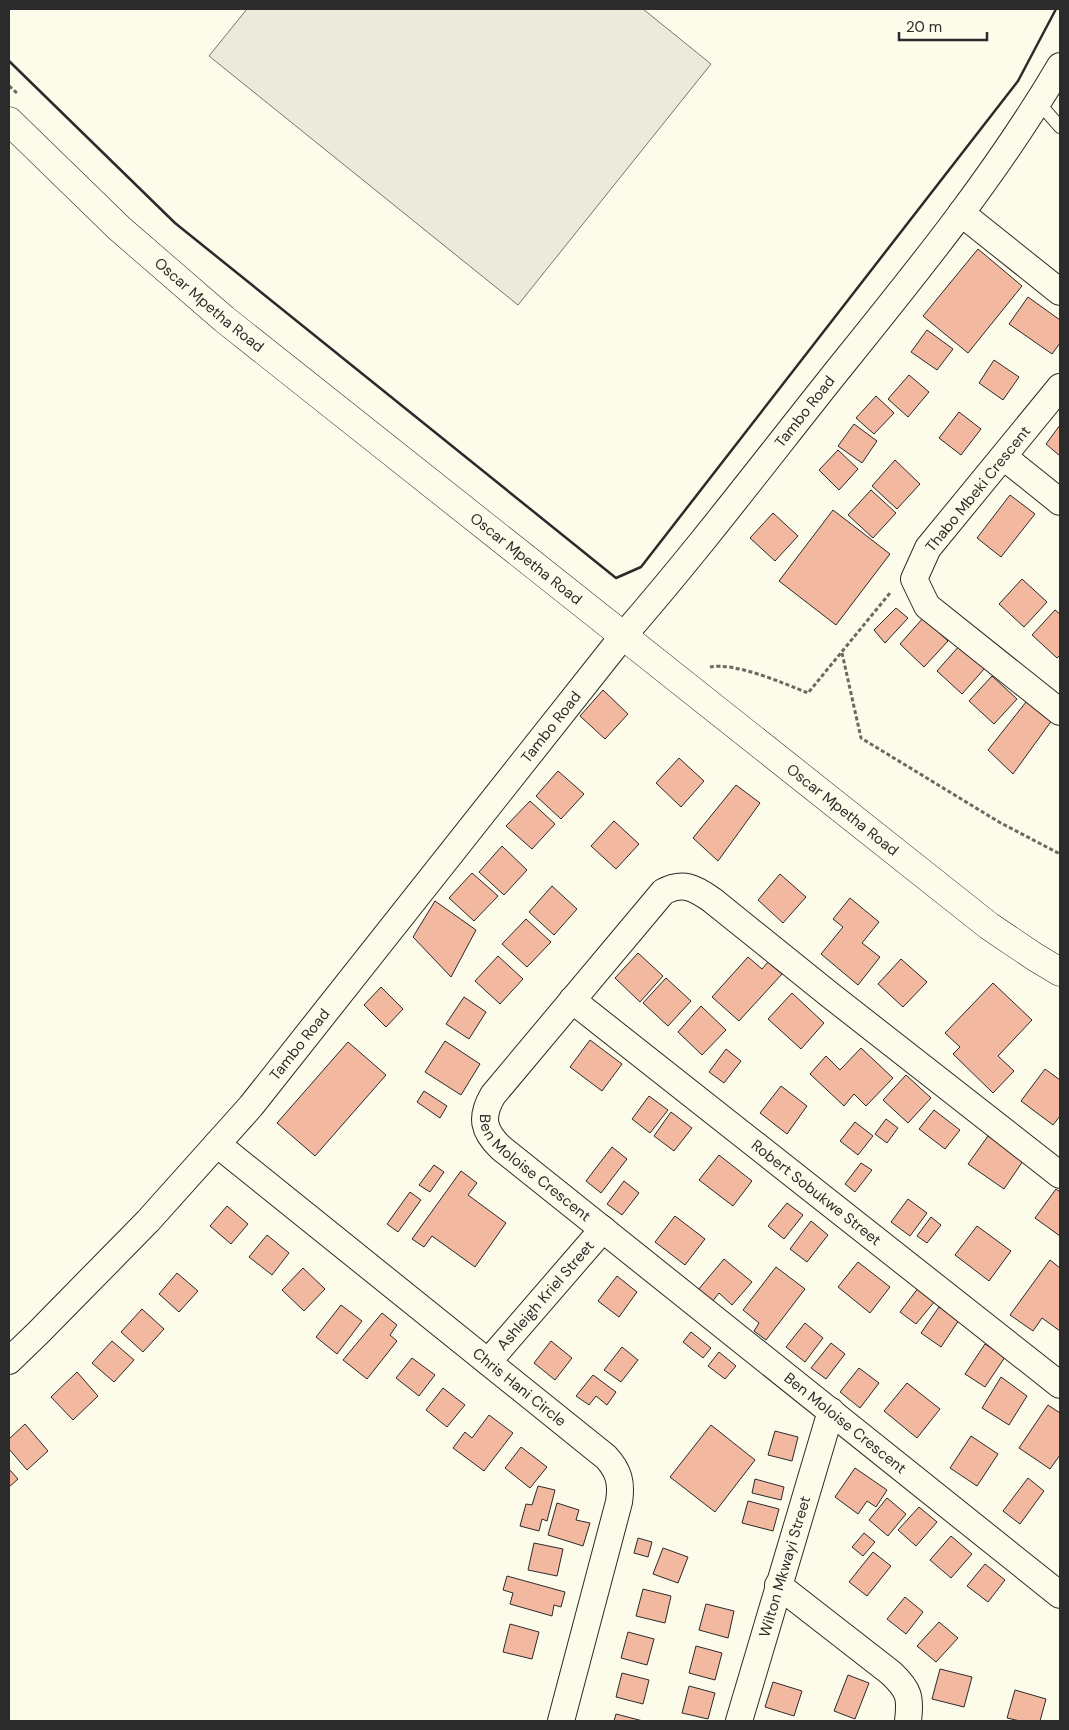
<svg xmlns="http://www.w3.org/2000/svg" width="1069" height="1730" font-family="'DM Sans',sans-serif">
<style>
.green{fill:#ecebdb;stroke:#74746e}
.building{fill:#f2b8a0;stroke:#2b2b2b}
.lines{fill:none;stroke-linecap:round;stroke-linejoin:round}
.service-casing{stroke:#2b2b2b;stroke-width:14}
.minor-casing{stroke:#2b2b2b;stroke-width:28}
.tertiary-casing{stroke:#2b2b2b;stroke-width:29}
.path{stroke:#6a6964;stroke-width:3;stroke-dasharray:4 2.5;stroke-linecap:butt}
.service{stroke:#fdfbea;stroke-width:12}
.minor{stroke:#fdfbea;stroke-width:26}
.tertiary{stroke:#fdfbea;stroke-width:28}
.wall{stroke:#2b2b2b;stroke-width:2.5}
.labels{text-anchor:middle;stroke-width:4;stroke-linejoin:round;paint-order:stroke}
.street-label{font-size:15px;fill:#2b2b2b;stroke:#fdfbea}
</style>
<rect width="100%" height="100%" fill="#fdfbea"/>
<path class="green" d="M247,9H643L711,64L518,305L209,56Z"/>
<g class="building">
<path d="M978,249L1022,286L968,353L923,316Z"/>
<path d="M1028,297L1060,320V343L1052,354L1009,324Z"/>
<path d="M927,330L953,349L937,370L911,352Z"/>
<path d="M994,360L1019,377L1003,400L979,383Z"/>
<path d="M909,375L929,392L908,417L888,399Z"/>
<path d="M876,396L894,413L874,434L856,418Z"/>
<path d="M959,412L981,429L961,455L939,438Z"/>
<path d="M854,424L877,441L862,463L838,446Z"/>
<path d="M1060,425V456L1046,444Z"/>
<path d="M838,450L858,469L839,490L819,470Z"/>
<path d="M895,460L920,484L897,509L872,486Z"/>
<path d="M871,490L896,513L873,538L848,515Z"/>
<path d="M1010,495L1035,514L1001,557L977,538Z"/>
<path d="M833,510L890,554L836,625L779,581Z"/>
<path d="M773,513L798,536L775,561L750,538Z"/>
<path d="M1022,579L1047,602L1024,627L999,604Z"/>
<path d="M896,608L908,618L885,643L874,630Z"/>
<path d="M1055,610L1060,614V655L1057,658L1032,635Z"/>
<path d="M923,618L948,641L924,667L900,644Z"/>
<path d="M960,645L985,668L962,694L937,671Z"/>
<path d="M992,676L1017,699L994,724L969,701Z"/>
<path d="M603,690L628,714L605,739L580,716Z"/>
<path d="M1030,697L1055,716L1013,774L988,750Z"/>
<path d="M679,758L704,781L681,807L656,783Z"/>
<path d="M558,771L584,794L561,819L536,796Z"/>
<path d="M736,785L760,803L718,861L693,838Z"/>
<path d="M530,801L555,824L532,849L506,826Z"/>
<path d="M614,821L639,844L616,869L591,846Z"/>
<path d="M502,846L527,870L504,895L479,872Z"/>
<path d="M472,873L498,896L474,921L449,898Z"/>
<path d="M780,874L806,897L783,923L758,900Z"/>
<path d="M552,886L577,909L554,935L529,912Z"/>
<path d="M850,898L879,922L862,943L880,957L858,985L821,954L843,927L833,919Z"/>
<path d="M435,901L476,930L451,977L413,937Z"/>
<path d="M526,919L551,942L527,967L502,944Z"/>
<path d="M638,953L663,976L640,1002L615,978Z"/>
<path d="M498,956L523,979L500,1004L475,981Z"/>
<path d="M748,957L762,969L768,962L782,974L739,1021L712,997Z"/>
<path d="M901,959L927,982L903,1007L878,984Z"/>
<path d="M666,978L691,1001L668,1026L643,1003Z"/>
<path d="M993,983L1032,1020L998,1056L1014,1071L993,1093L953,1054L960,1047L945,1033Z"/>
<path d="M381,987L403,1009L386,1027L364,1005Z"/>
<path d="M792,993L824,1023L801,1049L768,1019Z"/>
<path d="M464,997L486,1012L469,1039L446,1024Z"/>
<path d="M701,1006L726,1030L702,1055L678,1032Z"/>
<path d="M590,1040L622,1064L602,1091L570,1067Z"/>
<path d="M445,1041L480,1064L461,1095L425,1072Z"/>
<path d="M348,1042L386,1075L315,1156L277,1123Z"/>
<path d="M861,1048L893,1078L866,1106L854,1094L844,1106L810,1074L826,1056L840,1070Z"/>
<path d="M726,1049L741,1061L724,1083L709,1072Z"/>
<path d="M1045,1069L1060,1080V1116L1053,1125L1021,1101Z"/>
<path d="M906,1075L931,1098L908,1123L883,1100Z"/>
<path d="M781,1086L807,1106L787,1134L760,1113Z"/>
<path d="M424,1091L447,1106L440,1118L417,1102Z"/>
<path d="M649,1096L668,1110L650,1133L632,1119Z"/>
<path d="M934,1110L960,1130L945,1149L919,1129Z"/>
<path d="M671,1112L692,1128L674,1151L654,1136Z"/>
<path d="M886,1119L898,1128L887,1143L875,1134Z"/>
<path d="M855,1122L873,1136L858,1155L840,1141Z"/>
<path d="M988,1136L1023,1161L1004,1189L968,1164Z"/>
<path d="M612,1147L627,1159L601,1193L586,1181Z"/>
<path d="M719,1155L752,1181L733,1206L699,1180Z"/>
<path d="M861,1163L872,1170L855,1192L845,1184Z"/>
<path d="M434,1165L444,1172L430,1192L419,1185Z"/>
<path d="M461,1171L477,1183L468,1195L506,1223L475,1267L432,1236L424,1247L412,1239Z"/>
<path d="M624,1181L639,1193L622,1215L607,1204Z"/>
<path d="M1056,1189L1060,1192V1236L1035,1218Z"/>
<path d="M410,1192L421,1200L398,1232L387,1224Z"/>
<path d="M908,1199L927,1213L910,1236L891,1222Z"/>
<path d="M787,1203L803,1215L784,1239L768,1226Z"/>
<path d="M227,1206L248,1224L231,1244L210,1226Z"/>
<path d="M675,1216L705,1239L685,1265L655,1242Z"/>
<path d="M931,1217L941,1225L927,1243L917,1236Z"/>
<path d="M811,1221L828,1235L807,1262L790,1249Z"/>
<path d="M977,1226L1011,1251L989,1281L955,1255Z"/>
<path d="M267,1235L289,1253L272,1275L249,1257Z"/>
<path d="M724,1259L752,1282L732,1305L719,1293L712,1302L698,1290Z"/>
<path d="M1050,1260L1060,1268V1331L1042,1318L1033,1331L1010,1315Z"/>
<path d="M858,1262L890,1287L870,1313L838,1287Z"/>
<path d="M776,1267L805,1289L766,1340L754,1331L759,1323L743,1310Z"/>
<path d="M303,1268L325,1289L304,1311L282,1290Z"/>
<path d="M177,1273L198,1291L179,1312L159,1294Z"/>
<path d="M617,1276L637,1292L619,1317L598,1301Z"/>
<path d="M922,1283L935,1301L916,1324L900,1312Z"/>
<path d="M341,1305L362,1321L337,1354L316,1337Z"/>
<path d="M939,1307L959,1320L941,1347L921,1333Z"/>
<path d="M142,1309L164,1329L143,1352L121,1332Z"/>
<path d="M382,1313L397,1325L390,1335L397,1341L367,1379L343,1360Z"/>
<path d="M805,1323L823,1338L805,1362L786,1347Z"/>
<path d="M691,1332L711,1348L703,1358L683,1342Z"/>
<path d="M112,1341L134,1360L114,1382L92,1363Z"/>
<path d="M551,1341L572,1358L555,1380L534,1363Z"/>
<path d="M831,1343L845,1354L826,1379L811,1368Z"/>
<path d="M985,1344L1005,1357L985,1387L965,1374Z"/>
<path d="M622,1347L638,1360L621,1382L604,1370Z"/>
<path d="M719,1352L736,1366L725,1379L708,1366Z"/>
<path d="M412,1358L435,1375L419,1396L396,1378Z"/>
<path d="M859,1368L879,1383L860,1408L840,1392Z"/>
<path d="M77,1372L98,1396L73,1420L51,1397Z"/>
<path d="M593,1375L616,1392L607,1405L596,1396L589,1405L576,1396Z"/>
<path d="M1001,1377L1027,1396L1009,1425L982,1408Z"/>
<path d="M907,1383L940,1409L917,1438L884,1411Z"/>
<path d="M443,1388L465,1405L447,1427L426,1410Z"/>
<path d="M1048,1405L1060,1413V1455L1050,1469L1019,1448Z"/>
<path d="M489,1415L513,1433L484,1471L453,1448L465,1432L472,1438Z"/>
<path d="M25,1424L48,1451L27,1470L9,1449V1439Z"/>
<path d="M711,1425L755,1460L715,1512L670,1477Z"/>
<path d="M775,1431L798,1437L792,1461L768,1455Z"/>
<path d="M971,1436L998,1454L977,1486L950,1468Z"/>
<path d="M521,1447L547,1467L530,1488L505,1468Z"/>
<path d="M855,1468L887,1490L876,1507L867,1501L858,1514L835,1497Z"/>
<path d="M9,1469L18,1479L9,1487Z"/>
<path d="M1028,1478L1044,1491L1020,1524L1003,1511Z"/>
<path d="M755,1479L784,1487L781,1500L752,1493Z"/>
<path d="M538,1486L555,1490L547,1521L542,1519L539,1531L520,1526L526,1504L532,1505Z"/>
<path d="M887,1498L906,1514L888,1536L869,1520Z"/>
<path d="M748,1501L779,1509L773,1531L742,1523Z"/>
<path d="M557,1503L579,1510L576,1520L590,1523L583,1546L548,1535Z"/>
<path d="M919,1507L937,1522L916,1546L898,1530Z"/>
<path d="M864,1533L875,1542L863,1556L852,1547Z"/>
<path d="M951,1536L972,1554L951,1578L930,1560Z"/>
<path d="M638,1538L652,1542L648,1557L634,1553Z"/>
<path d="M534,1543L563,1549L557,1576L528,1570Z"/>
<path d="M663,1548L688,1557L678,1583L653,1574Z"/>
<path d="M873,1552L891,1566L867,1596L849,1582Z"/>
<path d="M985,1564L1005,1580L988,1602L967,1586Z"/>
<path d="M507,1576L565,1592L561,1607L554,1605L552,1616L510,1604L513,1593L503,1590Z"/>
<path d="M643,1589L671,1596L665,1623L636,1616Z"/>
<path d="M905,1597L923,1612L906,1634L887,1619Z"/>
<path d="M706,1604L734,1611L728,1638L699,1630Z"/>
<path d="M939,1622L958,1638L936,1662L917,1646Z"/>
<path d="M510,1624L539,1632L532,1659L503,1652Z"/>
<path d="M628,1632L654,1639L647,1665L621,1658Z"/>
<path d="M696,1646L722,1653L715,1680L689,1673Z"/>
<path d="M940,1669L972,1677L964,1707L932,1699Z"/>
<path d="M622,1673L649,1680L643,1704L616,1697Z"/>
<path d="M848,1675L869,1683L855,1719L834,1711Z"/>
<path d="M773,1682L802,1691L794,1716L765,1707Z"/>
<path d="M689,1686L715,1693L708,1719L682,1713Z"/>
<path d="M1015,1690L1046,1699L1040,1721H1020L1007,1718Z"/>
<path d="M616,1714L643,1721H614Z"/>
</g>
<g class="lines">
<defs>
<path id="service" d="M1039,103L1060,127"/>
<g id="minor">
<path d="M961,213L1060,292"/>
<path d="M1060,387L928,548L914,579L927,606L1060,712"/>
<path d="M1004,457L1060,502"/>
<path id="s1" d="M572,1000L1060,1385"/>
<path id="s2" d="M217,1144L606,1457C619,1471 622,1483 619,1502L561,1721"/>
<path id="s3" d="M1060,1175L830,995L712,900C695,888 683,881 663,892L493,1095C480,1117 483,1131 501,1148L1060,1595"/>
<path id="s4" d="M9,1361L38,1333L148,1221L251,1106L623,636C698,550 766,460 837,371C916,273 996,175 1060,66"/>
<path id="s5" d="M488,1362L603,1229"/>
<path d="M778,1585L891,1673C909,1690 911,1697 908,1721"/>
<path id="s6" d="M739,1721L831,1411"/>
</g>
<g id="tertiary">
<path id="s7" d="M9,121L119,228L224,319L989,926L1035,957L1060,972"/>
</g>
</defs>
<use href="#service" class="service-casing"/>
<use href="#minor" class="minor-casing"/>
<use href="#tertiary" class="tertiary-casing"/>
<g class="path">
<path d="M9,86L17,93"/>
<path d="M842,653L861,738L999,822L1060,854"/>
<path d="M710,667C735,662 783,683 808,693L890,593"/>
</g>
<use href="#service" class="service"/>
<use href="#minor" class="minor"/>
<use href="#tertiary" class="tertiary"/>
<path class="wall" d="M9,61L175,223L616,578L641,567L1018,81L1056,9"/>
</g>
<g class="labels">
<g class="street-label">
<text dy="5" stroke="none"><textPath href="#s7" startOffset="272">Oscar Mpetha Road</textPath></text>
<text dy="5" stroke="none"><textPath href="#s4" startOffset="1240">Tambo Road</textPath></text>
<text transform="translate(978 489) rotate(-51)" y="5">Thabo Mbeki Crescent</text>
<text dy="5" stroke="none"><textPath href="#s7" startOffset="678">Oscar Mpetha Road</textPath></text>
<text dy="5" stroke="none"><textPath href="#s4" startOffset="835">Tambo Road</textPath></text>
<text dy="5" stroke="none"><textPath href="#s7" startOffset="1082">Oscar Mpetha Road</textPath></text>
<text dy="5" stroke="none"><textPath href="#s4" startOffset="430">Tambo Road</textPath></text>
<text dy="5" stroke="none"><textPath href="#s3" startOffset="858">Ben Moloise Crescent</textPath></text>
<text dy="5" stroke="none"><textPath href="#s1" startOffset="311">Robert Sobukwe Street</textPath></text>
<text dy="5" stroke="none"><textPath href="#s5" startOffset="88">Ashleigh Kriel Street</textPath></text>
<text dy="5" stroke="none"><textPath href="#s2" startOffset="388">Chris Hani Circle</textPath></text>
<text dy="5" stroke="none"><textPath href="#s3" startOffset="1262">Ben Moloise Crescent</textPath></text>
<text dy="5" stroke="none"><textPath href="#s6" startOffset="161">Wilton Mkwayi Street</textPath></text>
</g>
</g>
<rect width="1069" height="1730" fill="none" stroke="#2b2b2b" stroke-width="20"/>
<path d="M899 32v8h88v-8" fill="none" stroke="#2b2b2b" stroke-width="2.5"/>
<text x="906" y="32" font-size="15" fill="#2b2b2b" stroke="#fdfbea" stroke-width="4" paint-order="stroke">20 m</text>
</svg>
